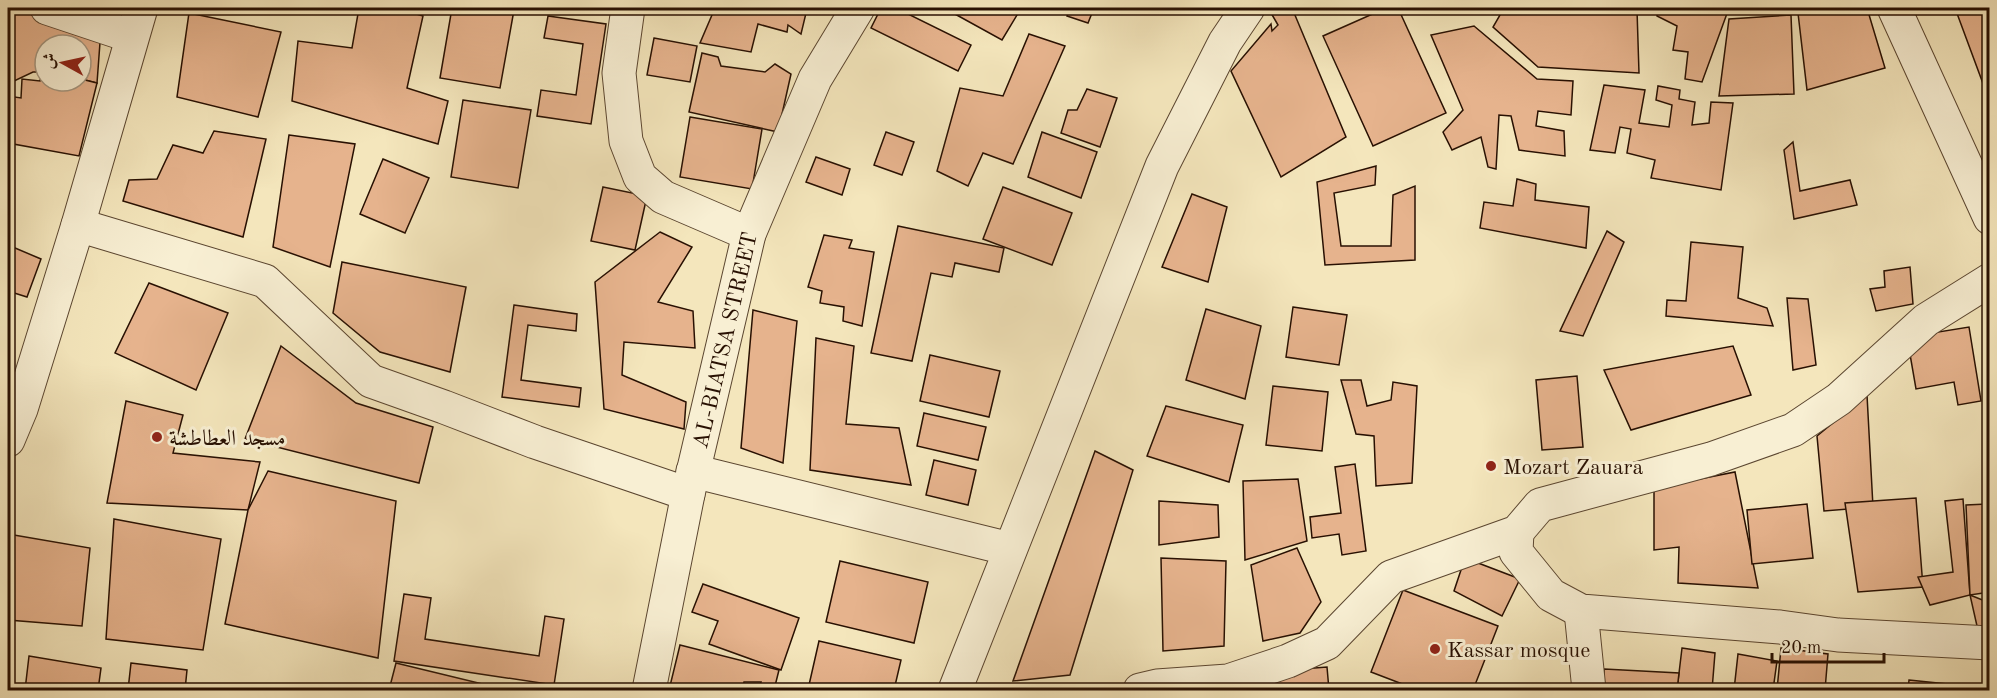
<svg xmlns="http://www.w3.org/2000/svg" width="1997" height="698" font-family="'Old Standard TT',Amiri,serif">
<style>
.building{fill:#e6b38d;stroke:#281002;stroke-width:1.5}
.lines{fill:none;stroke-linecap:round;stroke-linejoin:round}
.minor-casing{stroke:#5b4630;stroke-width:35}
.minor{stroke:#f8efd3;stroke-width:33}
.poi-dot{fill:#8f2418;stroke:#f8efd3;stroke-width:2}
.labels{text-anchor:middle;stroke-width:6;stroke-linejoin:round;paint-order:stroke}
.street-label{font-size:22px;fill:#281002;stroke:#f8efd3}
.poi-label{font-size:22px;fill:#281002;stroke:#f8efd3;text-anchor:start}
</style>
<rect width="100%" height="100%" fill="#f4e6bc"/>
<filter id="stains"><feTurbulence type="fractalNoise" baseFrequency=".00333" numOctaves="4"/><feColorMatrix values="0 0 0 0 .2 0 0 0 0 .09 0 0 0 0 .02 0 0 0 .5 -.17"/></filter>
<radialGradient id="worn" r=".72"><stop offset=".6" stop-color="#630" stop-opacity="0"/><stop offset="1" stop-color="#630" stop-opacity=".3"/></radialGradient>
<g class="building">
<path d="M8,8H33L101,29L97,83L81,79V45H45V72H33L12,82L8,81Z"/>
<path d="M359,8H397L423,16L407,88L448,101L438,144L292,101L298,41L352,48Z"/>
<path d="M452,8H501L514,10L500,88L440,78Z"/>
<path d="M715,8H805L807,9L801,34L788,25L787,32L758,24L751,52L700,43Z"/>
<path d="M881,8H896L971,45L958,71L871,28Z"/>
<path d="M944,8H1015L1020,10L1002,40Z"/>
<path d="M1070,8H1094L1088,23L1067,16Z"/>
<path d="M1279,8H1292L1346,137L1281,177L1231,71L1271,24L1272,31L1278,25L1271,13Z"/>
<path d="M1386,8H1398L1446,113L1373,146L1323,36Z"/>
<path d="M1504,8H1576L1582,12L1587,8H1626L1637,10L1639,73L1538,67L1493,27Z"/>
<path d="M1657,8H1729L1702,82L1685,79L1688,52L1673,50L1677,26L1657,16Z"/>
<path d="M1827,8H1867L1885,68L1807,90L1798,13Z"/>
<path d="M1955,8H1990V94L1988,97Z"/>
<path d="M189,13L281,32L258,117L177,97Z"/>
<path d="M1791,15L1794,94L1719,96L1729,19Z"/>
<path d="M548,16L606,24L591,124L537,116L541,90L576,95L583,44L544,38Z"/>
<path d="M1474,26L1537,79L1573,81L1571,115L1538,111L1536,126L1564,131L1565,156L1519,150L1511,116L1499,115L1496,169L1488,167L1481,137L1452,150L1443,132L1463,110L1431,35Z"/>
<path d="M1029,34L1065,46L1013,164L983,153L968,186L937,171L960,88L1003,96Z"/>
<path d="M654,38L697,46L690,82L647,75Z"/>
<path d="M702,53L718,57L721,66L765,72L775,64L791,74L778,132L689,112Z"/>
<path d="M42,72H45V81H81V79L97,83L79,156L8,143V133L13,117L8,116V96L21,98L22,79L40,81Z"/>
<path d="M1604,85L1645,90L1639,123L1669,127L1672,105L1656,100L1658,86L1680,90L1679,99L1695,102L1692,125L1709,123L1711,102L1733,103L1721,190L1651,178L1655,160L1627,153L1631,129L1620,127L1615,153L1590,150Z"/>
<path d="M1087,89L1117,98L1100,147L1061,133L1068,110H1077Z"/>
<path d="M463,100L531,110L518,188L451,177Z"/>
<path d="M690,117L762,129L752,189L680,177Z"/>
<path d="M214,131L266,139L243,237L123,201L129,180L157,179L173,145L203,153Z"/>
<path d="M886,132L914,142L902,175L874,165Z"/>
<path d="M1042,132L1097,152L1081,198L1028,177Z"/>
<path d="M289,135L355,144L330,267L273,247Z"/>
<path d="M1793,142L1800,191L1850,180L1857,205L1794,219L1784,150Z"/>
<path d="M816,157L850,169L842,195L806,182Z"/>
<path d="M383,159L429,178L405,233L360,214Z"/>
<path d="M1376,166L1375,185L1334,193L1341,246H1391L1393,195L1415,186V260L1325,265L1317,182Z"/>
<path d="M1517,179L1536,184L1535,200L1589,207L1586,248L1480,228L1484,202L1513,206Z"/>
<path d="M603,187L647,196L635,250L591,241Z"/>
<path d="M1003,187L1072,213L1052,265L983,239Z"/>
<path d="M1192,194L1227,207L1208,282L1162,267Z"/>
<path d="M898,226L1004,248L999,272L955,263L952,277L931,273L912,361L871,353Z"/>
<path d="M1607,231L1624,242L1583,336L1560,331Z"/>
<path d="M660,232L692,247L658,302L693,311L695,348L624,342L622,375L686,402L684,429L604,409L595,282Z"/>
<path d="M824,235L852,240L849,248L874,252L862,326L843,321L844,307L820,303L822,291L808,287Z"/>
<path d="M1691,242L1743,247L1738,298L1767,308L1773,326L1666,316L1667,300L1686,301Z"/>
<path d="M8,245L41,259L27,297L8,291V293Z"/>
<path d="M342,262L466,287L450,372L380,352L333,313Z"/>
<path d="M1910,267L1913,304L1876,311L1870,289L1885,287L1884,271Z"/>
<path d="M149,283L228,313L196,390L115,353Z"/>
<path d="M1787,298L1808,299L1816,365L1793,370Z"/>
<path d="M514,305L577,314L576,331L528,325L521,380L581,388L579,407L502,397Z"/>
<path d="M1293,307L1347,315L1339,365L1286,357Z"/>
<path d="M1206,309L1261,326L1245,399L1186,380Z"/>
<path d="M753,310L797,321L783,463L741,448Z"/>
<path d="M1969,327L1981,401L1958,405L1954,382L1916,389L1907,337Z"/>
<path d="M816,338L854,346L846,424L899,428L911,485L810,470Z"/>
<path d="M281,346L356,403L433,427L419,483L245,439Z"/>
<path d="M1733,346L1751,395L1631,430L1604,370Z"/>
<path d="M930,355L1000,371L989,417L920,401Z"/>
<path d="M1577,376L1583,447L1542,450L1536,380Z"/>
<path d="M1341,380H1361L1367,406L1391,400L1393,382L1417,386L1412,483L1376,486L1374,436L1356,434Z"/>
<path d="M1273,386L1328,392L1322,451L1266,445Z"/>
<path d="M1867,395L1873,507L1824,511L1817,436Z"/>
<path d="M126,401L183,415L173,453L260,462L248,510L107,503Z"/>
<path d="M1166,406L1243,425L1229,482L1147,456Z"/>
<path d="M924,413L986,427L978,460L917,446Z"/>
<path d="M1095,451L1133,470L1070,675L1013,681Z"/>
<path d="M934,460L976,470L968,505L926,495Z"/>
<path d="M1355,464L1366,551L1342,555L1339,534L1312,538L1310,517L1341,513L1335,467Z"/>
<path d="M268,471L396,501L378,658L225,624L248,510Z"/>
<path d="M1735,472L1758,588L1678,583L1679,547L1654,550V488Z"/>
<path d="M1298,479L1307,541L1245,560L1243,481Z"/>
<path d="M1916,498L1923,587L1858,592L1845,503Z"/>
<path d="M1963,499L1970,595L1930,605L1918,577L1953,572L1945,501Z"/>
<path d="M1159,501L1218,505L1219,537L1159,545Z"/>
<path d="M1807,504L1813,558L1752,564L1747,510Z"/>
<path d="M1987,504L1985,526L1990,562V592L1970,595L1966,505Z"/>
<path d="M114,519L221,539L203,650L106,639Z"/>
<path d="M1990,525V562L1985,526Z"/>
<path d="M8,534L90,548L82,626L8,620Z"/>
<path d="M1297,548L1321,602L1300,633L1263,641L1251,565Z"/>
<path d="M1161,558L1226,561L1224,646L1163,651Z"/>
<path d="M1465,558L1520,579L1502,616L1454,591Z"/>
<path d="M840,561L928,582L914,643L826,622Z"/>
<path d="M703,584L799,618L781,670L709,644L718,621L692,612Z"/>
<path d="M1403,590L1498,626L1473,690H1418L1371,672Z"/>
<path d="M404,594L431,598L425,639L539,656L545,616L564,619L554,685L394,661Z"/>
<path d="M1970,595L1990,603V626H1977Z"/>
<path d="M819,641L901,660L894,690H828L829,689L809,685Z"/>
<path d="M680,645L779,670L774,690H759L761,682H744L742,690H669Z"/>
<path d="M1682,648L1715,653L1712,690H1677Z"/>
<path d="M1781,648L1828,654L1825,690H1777Z"/>
<path d="M1738,654L1777,661L1773,690H1734Z"/>
<path d="M29,656L101,668L98,690H25Z"/>
<path d="M131,663L187,670L185,690H128Z"/>
<path d="M396,663L495,687L494,690H389Z"/>
<path d="M1327,667L1329,690H1255L1253,673Z"/>
<path d="M1604,669L1679,673L1677,690H1604Z"/>
<path d="M1909,680L1947,684V690H1908Z"/>
</g>
<g class="lines">
<defs>
<g id="minor">
<path d="M47,8L131,36"/>
<path d="M628,8L619,73L626,141L640,177L663,197L749,234"/>
<path d="M1894,8L1990,218"/>
<path d="M78,225L265,281L371,381L444,407L535,442L688,494"/>
<path d="M8,440L21,409L78,225L141,8"/>
<path d="M693,471L1010,549"/>
<path d="M1517,532L1516,552L1551,595L1581,611L1780,627L1838,635L1990,643"/>
<path d="M1581,611L1589,690"/>
<path id="s1" d="M649,690L688,494L749,234L815,79L858,8"/>
<path d="M955,690L1162,166L1225,42L1248,8"/>
<path d="M1140,690L1157,686L1228,681L1288,661L1327,643L1391,577L1517,532L1540,505L1711,459L1793,430L1839,399L1926,320L1990,280"/>
</g>
</defs>
<use href="#minor" class="minor-casing"/>
<use href="#minor" class="minor"/>
</g>
<g class="poi-dot">
<circle cx="157" cy="437" r="6"/>
<circle cx="1491" cy="466" r="6"/>
<circle cx="1435" cy="649" r="6"/>
</g>
<g class="labels">
<g class="street-label">
<text dy="8" stroke="none"><textPath href="#s1" startOffset="358">AL-BIATSA STREET</textPath></text>
</g>
<g class="poi-label">
<text x="169" y="445">مسجد العطاطشة</text>
<text x="1503" y="474">Mozart Zauara</text>
<text x="1447" y="657">Kassar mosque</text>
</g>
</g>
<rect width="1997" height="698" fill="none" stroke="#f4e6bc" stroke-width="30"/>
<rect x="9" y="9" width="1979" height="680" fill="none" stroke="#281002" stroke-width="3"/>
<rect x="15" y="15" width="1967" height="668" fill="none" stroke="#281002" stroke-width="1.5"/>
<g transform="translate(63 63) rotate(278)"><circle r="28" fill="#f8efd3" stroke="#a5967f" stroke-width="1.5"/>
<path d="M0-4.5L10 22L0 15L-10 22Z" fill="#8f2418"/>
<text y="-9" font-size="16" font-weight="bold" text-anchor="middle" fill="#281002">ش</text>
</g>
<path d="M1772 653v9h112v-9" fill="none" stroke="#281002" stroke-width="3"/>
<text x="1781" y="653" font-size="18" fill="#281002" stroke="#f8efd3" stroke-width="4.5" paint-order="stroke">20 m</text>
<rect width="100%" height="100%" filter="url(#stains)"/>
<rect width="100%" height="100%" fill="url(#worn)"/>
</svg>
